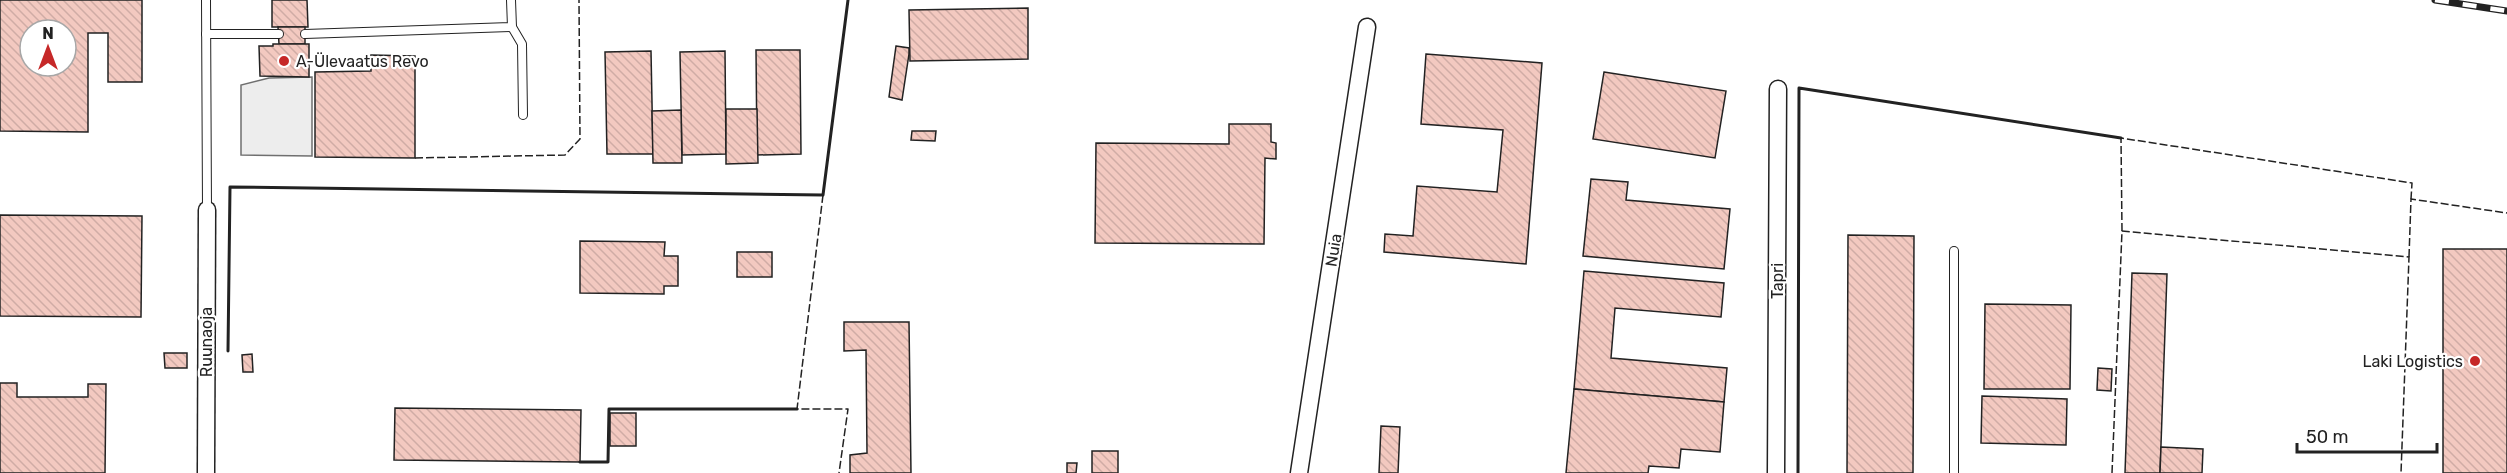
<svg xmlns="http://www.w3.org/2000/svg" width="2507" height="473" font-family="Rubik,sans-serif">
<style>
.parking{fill:#ededed;stroke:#6f6f6f;stroke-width:1.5}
.building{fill:url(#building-back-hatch);stroke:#222;stroke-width:1.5;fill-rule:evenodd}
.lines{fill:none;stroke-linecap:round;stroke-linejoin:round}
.lane-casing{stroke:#222;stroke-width:10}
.street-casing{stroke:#222;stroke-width:19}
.lane{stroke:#fff;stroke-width:8}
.street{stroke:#fff;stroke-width:16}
.rail-casing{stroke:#222;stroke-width:7}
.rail{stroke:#fff;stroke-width:4.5;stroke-dasharray:14;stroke-linecap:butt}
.fence{stroke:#222;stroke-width:1.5;stroke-dasharray:8 3;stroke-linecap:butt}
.wall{stroke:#222;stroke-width:3}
.poi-dot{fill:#c62828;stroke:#fff;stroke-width:2}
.labels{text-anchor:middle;stroke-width:4.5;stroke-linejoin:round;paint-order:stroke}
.poi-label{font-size:16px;fill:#222;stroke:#fff;text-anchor:start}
.street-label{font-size:16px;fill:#222;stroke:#fff}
</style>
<defs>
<pattern id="building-back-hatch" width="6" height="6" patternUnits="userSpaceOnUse" patternTransform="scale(1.5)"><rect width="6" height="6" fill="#f3c9c0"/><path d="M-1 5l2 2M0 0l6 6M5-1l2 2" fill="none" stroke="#d0aca5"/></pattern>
</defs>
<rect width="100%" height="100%" fill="#fff"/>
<path class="parking" d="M312,77V156L241,155V85L269,78Z"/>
<g class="building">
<path d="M0,0H142V82H108V33H88V132L0,131ZM30,30H66V66H30Z"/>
<path d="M272,0H307L308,27H272Z"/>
<path d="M1028,8V59L910,61L909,10Z"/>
<path d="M278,27H305V44H279Z"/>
<path d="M273,44H309V77L260,76L259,46H273Z"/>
<path d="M896,46L909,48V54L902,100L889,97Z"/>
<path d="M756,50H800L801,154L757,155Z"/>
<path d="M651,51L653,154H607L605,52Z"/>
<path d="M725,51L726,154L682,155L680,52Z"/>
<path d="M1426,54L1542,63L1526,264L1384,252L1385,234L1413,236L1417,186L1497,192L1503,130L1421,124Z"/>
<path d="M371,55L415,56V158L315,157V72L371,71Z"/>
<path d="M1604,72L1726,91L1715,158L1593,139Z"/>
<path d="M726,109H757L758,163L726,164Z"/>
<path d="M681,110L682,163H653L652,111Z"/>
<path d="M1229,124H1271V142L1276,143V159L1265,158L1264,244L1095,243L1096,143L1229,144Z"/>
<path d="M912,131H936L935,141L911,140Z"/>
<path d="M1591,179L1628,182L1626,200L1730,209L1724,269L1583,256Z"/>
<path d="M0,215L142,216L141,317L0,316Z"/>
<path d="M1848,235L1914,236L1913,473H1847Z"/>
<path d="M580,241L665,242L664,256H678V286H664V294L580,293Z"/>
<rect x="2443" y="249" width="64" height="224"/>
<rect x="737" y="252" width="35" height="25"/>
<path d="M1584,271L1724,283L1721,317L1615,308L1611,358L1727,368L1724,402L1574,389Z"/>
<path d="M2132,273L2167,274L2160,473H2125Z"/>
<path d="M1985,304L2071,305L2070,389H1984Z"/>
<path d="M844,322H909L911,473H850V455L867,453L866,350L844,351Z"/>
<path d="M164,353H187V368H165Z"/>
<path d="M252,354L253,372H243L242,355Z"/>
<path d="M2098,368L2112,369L2111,391L2097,390Z"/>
<path d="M0,383H17V397H88V384H106L105,473H0Z"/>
<path d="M1574,389L1724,402L1720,452L1681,449L1679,468L1649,466L1648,473H1566Z"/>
<path d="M1982,396L2067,399L2066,445L1981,443Z"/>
<path d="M395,408L581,410L580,462L394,460Z"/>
<rect x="610" y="413" width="26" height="33"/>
<path d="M1381,426L1400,427L1398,473H1379Z"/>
<path d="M2161,447L2203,449L2202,473H2160Z"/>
<rect x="1092" y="451" width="26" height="22"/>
<path d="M1067,463H1077L1076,473H1067Z"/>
</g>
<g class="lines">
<defs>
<g id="lane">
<path d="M206,0L207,210"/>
<path d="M512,27L522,44L523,115"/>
<path d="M206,34H279"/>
<path d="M305,34L512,27L511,0"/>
<path d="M1954,251V473"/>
</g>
<g id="street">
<path d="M206,473L207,210"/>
<path d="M1299,473L1367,27"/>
<path d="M1776,473L1778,89"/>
</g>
</defs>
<use href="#lane" class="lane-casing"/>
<use href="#street" class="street-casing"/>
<use href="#lane" class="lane"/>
<use href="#street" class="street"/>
<defs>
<path id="rail" d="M2435,0L2507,11"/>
</defs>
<use href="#rail" class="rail-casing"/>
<use href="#rail" class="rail"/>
<g class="fence">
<path d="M415,158L565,155L580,139L579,0"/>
<path d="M823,195L797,409H848L839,473"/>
<path d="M2122,231L2121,138L2412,183L2411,199"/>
<path d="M2409,257L2411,199L2507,213"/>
<path d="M2112,473L2122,231L2409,257L2401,473"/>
</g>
<g class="wall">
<path d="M228,351L230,187L823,195L848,0"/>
<path d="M580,462H608L609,409H797"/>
<path d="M1798,473L1799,88L2121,138"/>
</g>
</g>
<g class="poi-dot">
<circle cx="284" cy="61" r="6"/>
<circle cx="2475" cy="361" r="6"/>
</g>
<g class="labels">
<g class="poi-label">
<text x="296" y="67">A-Ülevaatus Revo</text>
<text x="2463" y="367" text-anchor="end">Laki Logistics</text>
</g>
<g class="street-label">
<text transform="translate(1333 250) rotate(-81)" y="6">Nuia</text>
<text transform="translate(1777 281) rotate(-90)" y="6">Tapri</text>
<text transform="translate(206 342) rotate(-90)" y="6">Ruunaoja</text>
</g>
</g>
<g transform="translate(48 48)"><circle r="28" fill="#ffffff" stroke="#a7a7a7" stroke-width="1.5"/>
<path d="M0-4.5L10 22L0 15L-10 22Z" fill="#c62828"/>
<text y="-9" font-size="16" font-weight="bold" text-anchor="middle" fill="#222222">N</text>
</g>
<path d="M2297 443v9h140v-9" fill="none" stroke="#222222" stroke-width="3"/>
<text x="2306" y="443" font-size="18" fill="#222222" stroke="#ffffff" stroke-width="4.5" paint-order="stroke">50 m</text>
</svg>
